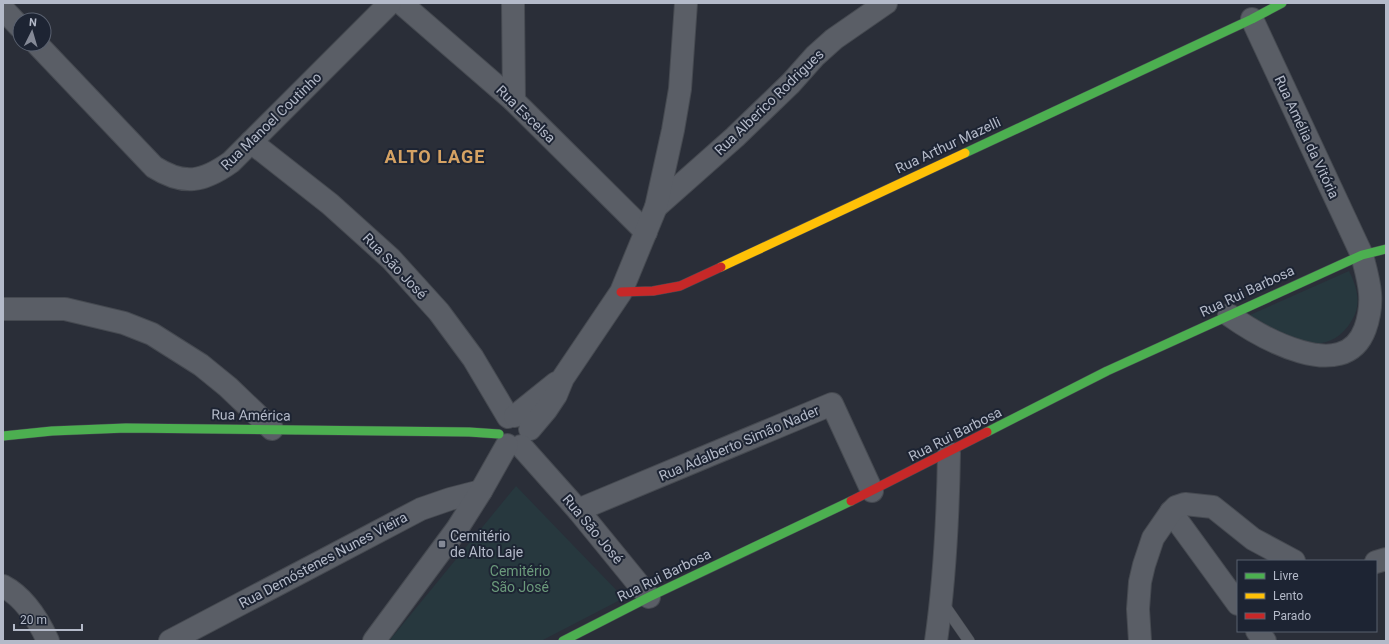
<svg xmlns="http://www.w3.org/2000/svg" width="1389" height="644" font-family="Roboto,sans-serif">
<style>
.green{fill:#27383e}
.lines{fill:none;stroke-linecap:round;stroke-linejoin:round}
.lane-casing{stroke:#464a51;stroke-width:12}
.street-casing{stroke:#464a51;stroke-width:24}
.fast-casing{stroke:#464a51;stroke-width:10}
.slow-casing{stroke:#464a51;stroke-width:10}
.jam-casing{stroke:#464a51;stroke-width:10}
.lane{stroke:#5a5e66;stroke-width:11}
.street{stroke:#5a5e66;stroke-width:22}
.fast{stroke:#4caf50;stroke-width:9}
.slow{stroke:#ffc107;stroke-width:9}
.jam{stroke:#c62828;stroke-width:9}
.poi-dot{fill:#848996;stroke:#1d2433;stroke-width:1.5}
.labels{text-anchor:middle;stroke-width:4;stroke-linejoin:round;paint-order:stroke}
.street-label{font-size:14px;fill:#b4bac9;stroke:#1d2433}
.poi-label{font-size:14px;fill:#b4bac9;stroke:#1d2433;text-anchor:start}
.park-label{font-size:14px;fill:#6b9a7b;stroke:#1d2433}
.district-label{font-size:18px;font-weight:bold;letter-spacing:1px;fill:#d5a263;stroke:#1d2433}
</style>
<rect width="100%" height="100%" fill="#2a2e38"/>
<g class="green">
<path d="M1349,271C1357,287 1362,304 1352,320C1326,365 1282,334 1250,315Z"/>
<path d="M516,486L624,598L541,641H389Z"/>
</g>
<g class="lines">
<defs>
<path id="lane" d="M942,602L969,641"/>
<g id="street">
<path d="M401,3L514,101L646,232"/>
<path d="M513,3L514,101"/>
<path d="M3,9L20,27"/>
<path d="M37,44L154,167C184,186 203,182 231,162L390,3"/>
<path d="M251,142L330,204L391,259L439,312L473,358L508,417"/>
<path d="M656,207L735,137L791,83L815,56L834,39L886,3"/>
<path d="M3,309H65L124,323L152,334L201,365L228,387L272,429"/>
<path d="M1229,315C1260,337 1344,386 1365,329C1369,318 1371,305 1370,293C1369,280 1365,267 1362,255L1252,19"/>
<path d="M515,416L556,383"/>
<path d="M530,429L546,410L556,395L563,378L621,292L656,207L673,130L680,89L686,3"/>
<path d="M521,446L578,510L649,597"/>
<path d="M578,510L832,404L872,491"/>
<path d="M1171,512L1238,604"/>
<path d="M1376,562L1386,559"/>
<path d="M3,586C24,597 38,619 48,641"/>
<path d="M1257,631L1265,641"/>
<path d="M170,641L421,509L450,499L481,491"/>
<path d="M374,641L457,529L481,491L507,445"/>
<path d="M936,641C945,578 948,516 949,453"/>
<path d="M1140,641L1138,609L1140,582L1144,565L1153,538L1171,512L1176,507L1185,504L1213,507L1253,539L1294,561"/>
</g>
<g id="fast">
<path d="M965,153L1252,19L1282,3"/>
<path d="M987,432L1107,371L1362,255L1386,249"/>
<path d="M3,436L52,431L126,428L469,432L499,434"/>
<path d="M563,641L649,597L851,501"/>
</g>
<path id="slow" d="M721,267L965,153"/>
<g id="jam">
<path d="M621,292L653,291L680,286L721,267"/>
<path d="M851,501L987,432"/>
</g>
</defs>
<use href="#lane" class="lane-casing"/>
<use href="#street" class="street-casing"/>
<use href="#fast" class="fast-casing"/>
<use href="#slow" class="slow-casing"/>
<use href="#jam" class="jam-casing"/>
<use href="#lane" class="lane"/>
<use href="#street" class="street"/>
<use href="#fast" class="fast"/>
<use href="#slow" class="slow"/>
<use href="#jam" class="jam"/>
</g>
<rect class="poi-dot" x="438" y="540" width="8" height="8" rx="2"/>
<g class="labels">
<g class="street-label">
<text transform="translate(769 102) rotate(-44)" y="5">Rua Alberico Rodrigues</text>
<text transform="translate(526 114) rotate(44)" y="5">Rua Escelsa</text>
<text transform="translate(271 121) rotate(-44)" y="5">Rua Manoel Coutinho</text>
<text transform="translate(1307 137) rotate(65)" y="5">Rua Amélia da Vitória</text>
<text transform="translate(948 145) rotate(-25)" y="5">Rua Arthur Mazelli</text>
<text transform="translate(395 266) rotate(46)" y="5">Rua São José</text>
<text transform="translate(1247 291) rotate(-25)" y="5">Rua Rui Barbosa</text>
<text transform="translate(251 415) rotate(1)" y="5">Rua América</text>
<text transform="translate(955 434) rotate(-27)" y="5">Rua Rui Barbosa</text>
<text transform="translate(739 443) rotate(-23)" y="5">Rua Adalberto Simão Nader</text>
<text transform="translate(593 529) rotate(50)" y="5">Rua São José</text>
<text transform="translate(323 560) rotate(-28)" y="5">Rua Demóstenes Nunes Vieira</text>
<text transform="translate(664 575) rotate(-26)" y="5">Rua Rui Barbosa</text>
</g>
<g class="poi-label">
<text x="450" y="541">Cemitério<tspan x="450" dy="16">de Alto Laje</tspan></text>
</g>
<g class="park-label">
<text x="520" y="576">Cemitério<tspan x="520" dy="16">São José</tspan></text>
</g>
<g class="district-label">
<text x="435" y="163">ALTO LAGE</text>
</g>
</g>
<rect width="1389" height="644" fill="none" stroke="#b4bac9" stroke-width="8"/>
<rect x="1237" y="560" width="140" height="72" fill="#1d2433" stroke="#59606f"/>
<rect x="1245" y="573" width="20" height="6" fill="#4caf50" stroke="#59606f"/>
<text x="1273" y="580" font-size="12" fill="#b4bac9">Livre</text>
<rect x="1245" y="593" width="20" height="6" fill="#ffc107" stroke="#59606f"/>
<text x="1273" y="600" font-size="12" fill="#b4bac9">Lento</text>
<rect x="1245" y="613" width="20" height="6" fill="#c62828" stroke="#59606f"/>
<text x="1273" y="620" font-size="12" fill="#b4bac9">Parado</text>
<g transform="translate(32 32) rotate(5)"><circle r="19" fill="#1d2433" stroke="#59606f"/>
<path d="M0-3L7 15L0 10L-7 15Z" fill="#848996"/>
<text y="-6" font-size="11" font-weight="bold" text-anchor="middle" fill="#b4bac9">N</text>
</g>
<path d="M14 624v6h68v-6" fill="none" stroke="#b4bac9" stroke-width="2"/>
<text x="20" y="624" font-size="12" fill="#b4bac9" stroke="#1d2433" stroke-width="3" paint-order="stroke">20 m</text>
</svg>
